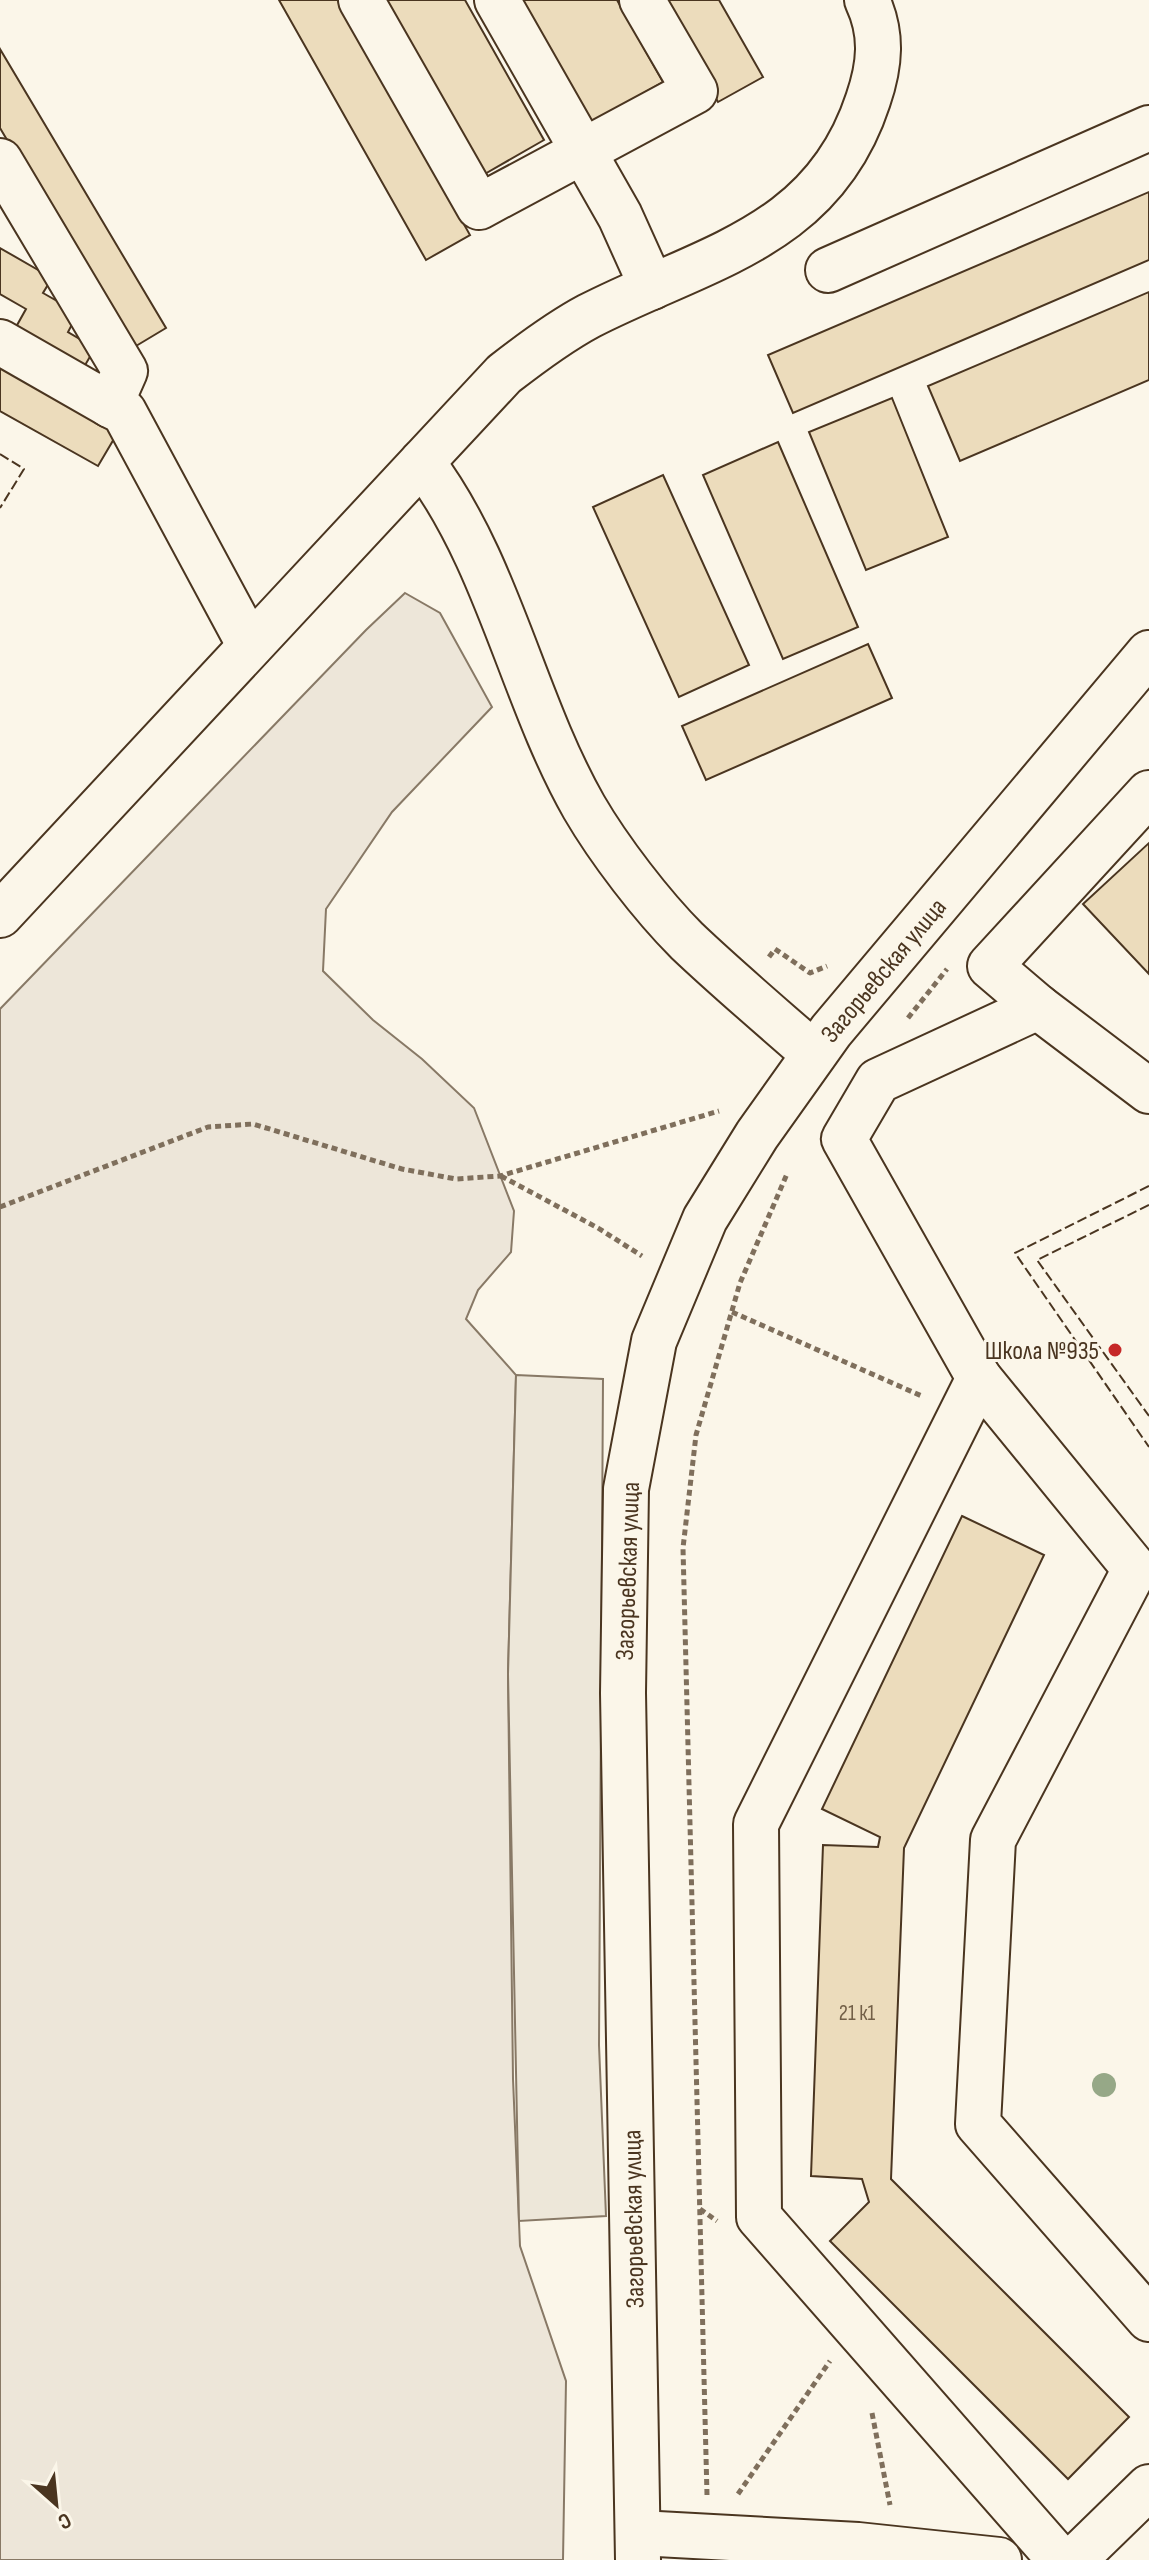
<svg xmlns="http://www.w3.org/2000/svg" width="1149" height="2560" font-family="'Sofia Sans Condensed',sans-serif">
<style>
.green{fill:#ede6d9;stroke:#887966;stroke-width:2}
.parking{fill:#ede7d9;stroke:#887966;stroke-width:2}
.building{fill:#ecdcbc;stroke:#4a3520;stroke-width:2}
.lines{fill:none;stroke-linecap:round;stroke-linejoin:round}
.minor-casing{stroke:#4a3520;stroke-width:48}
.path{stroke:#7f6f5c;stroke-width:5;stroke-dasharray:6 4;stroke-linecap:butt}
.minor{stroke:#fbf6e9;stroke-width:44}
.fence{stroke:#4a3520;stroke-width:2;stroke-dasharray:10 4;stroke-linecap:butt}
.tree{fill:#96a887}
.poi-dot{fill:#c62828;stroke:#fbf6e9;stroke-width:3}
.labels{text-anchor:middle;stroke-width:6;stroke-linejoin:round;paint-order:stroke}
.number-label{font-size:22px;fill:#725f47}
.street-label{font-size:26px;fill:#4a3520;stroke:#fbf6e9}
.poi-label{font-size:26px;fill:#4a3520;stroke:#fbf6e9;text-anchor:end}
</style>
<rect width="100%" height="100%" fill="#fbf6e9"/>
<path class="green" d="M405,593L440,613L492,707L392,812L326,909L323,971L373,1020L422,1059L474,1108L514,1211L511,1252L478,1290L466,1319L516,1375L508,1674L513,2079L520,2246L566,2381L563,2560H0V1009L366,630Z"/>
<path class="parking" d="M516,1375L603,1379L599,2045L606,2216L519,2221L508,1674Z"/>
<g class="building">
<path d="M279,0H338L470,235L426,260Z"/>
<path d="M384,0H465L544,140L483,175Z"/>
<path d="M517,0H617L663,82L587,125Z"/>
<path d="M661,0H719L763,77L718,102Z"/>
<path d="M0,49L166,328L131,349L0,128Z"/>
<path d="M1149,192V260L793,413L768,355Z"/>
<path d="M0,248L52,278L43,293L78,313L68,332L95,348L84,367L16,327L26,309L0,294Z"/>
<path d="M1149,292V380L960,461L928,386Z"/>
<path d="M0,366L118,432L98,466L0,411Z"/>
<path d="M892,398L948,537L866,570L809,432Z"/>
<path d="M778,442L858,627L783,659L703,475Z"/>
<path d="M663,475L749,665L679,697L593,507Z"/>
<path d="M868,644L892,698L706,780L682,726Z"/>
<path d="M1149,843V974L1083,904Z"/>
<path d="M962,1516L1044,1555L904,1848L891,2179L1129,2417L1068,2479L830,2241L869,2202L862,2179L811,2176L823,1845L878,1847L880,1837L822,1809Z"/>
</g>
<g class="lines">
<defs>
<g id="minor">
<path d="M361,0L479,207L695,91L642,0"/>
<path d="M497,0L620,216L652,287"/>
<path d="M0,161L125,371L110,405L0,342"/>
<path d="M828,270L1149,128"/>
<path d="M110,405L124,412L250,646"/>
<path d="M422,462C499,564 522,698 584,807C609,850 652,906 687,941C728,980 772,1017 814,1054"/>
<path d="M1149,793L990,966L1038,1007L1149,1091"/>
<path d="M0,915L504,374C531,353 559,332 589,316C704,257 823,238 868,100C880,65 883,34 867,0"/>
<path d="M979,1378L844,1139L878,1081L1038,1007"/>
<path d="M639,2533L858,2545L999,2560"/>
<path d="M638,2560L623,1693L626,1489L654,1341L705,1219L757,1135L831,1031L1149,653"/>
<path d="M1060,2560L759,2217L756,1824L979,1378L1135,1569L993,1840L978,2124L1149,2319"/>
<path d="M1074,2560L1149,2487"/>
</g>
</defs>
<use href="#minor" class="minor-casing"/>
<g class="path">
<path d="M769,957L775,949L810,973L827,966"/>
<path d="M908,1018L947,969"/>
<path d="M501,1176L598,1228L642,1256"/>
<path d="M0,1207L208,1127L253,1124L402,1169L456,1179L500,1176L719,1111"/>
<path d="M732,1312L924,1397"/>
<path d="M700,2209L717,2221"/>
<path d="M872,2413L890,2505"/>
<path d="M738,2494L830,2361"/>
<path d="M707,2495L683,1548L696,1435L740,1283L787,1174"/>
</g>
<use href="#minor" class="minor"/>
<g class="fence">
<path d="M0,454L24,469L0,508"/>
<path d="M1149,1186L1015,1253L1149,1447"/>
<path d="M1149,1205L1037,1260L1149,1416"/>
</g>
</g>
<circle class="tree" cx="1104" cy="2085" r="12"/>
<circle class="poi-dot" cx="1115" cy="1350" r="8"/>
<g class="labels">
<g class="number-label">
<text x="857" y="2020">21 к1</text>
</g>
<g class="street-label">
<text transform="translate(883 970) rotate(-50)" y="9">Загорьевская улица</text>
<text transform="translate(627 1571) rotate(-88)" y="9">Загорьевская улица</text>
<text transform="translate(633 2219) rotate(-91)" y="9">Загорьевская улица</text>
</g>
<g class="poi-label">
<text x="1099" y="1359">Школа №935</text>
</g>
</g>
<g transform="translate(56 2504) rotate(153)" stroke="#fbf6e9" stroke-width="6" paint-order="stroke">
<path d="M0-6L14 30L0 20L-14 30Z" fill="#4a3520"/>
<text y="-12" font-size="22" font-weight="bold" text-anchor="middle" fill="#4a3520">С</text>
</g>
</svg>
